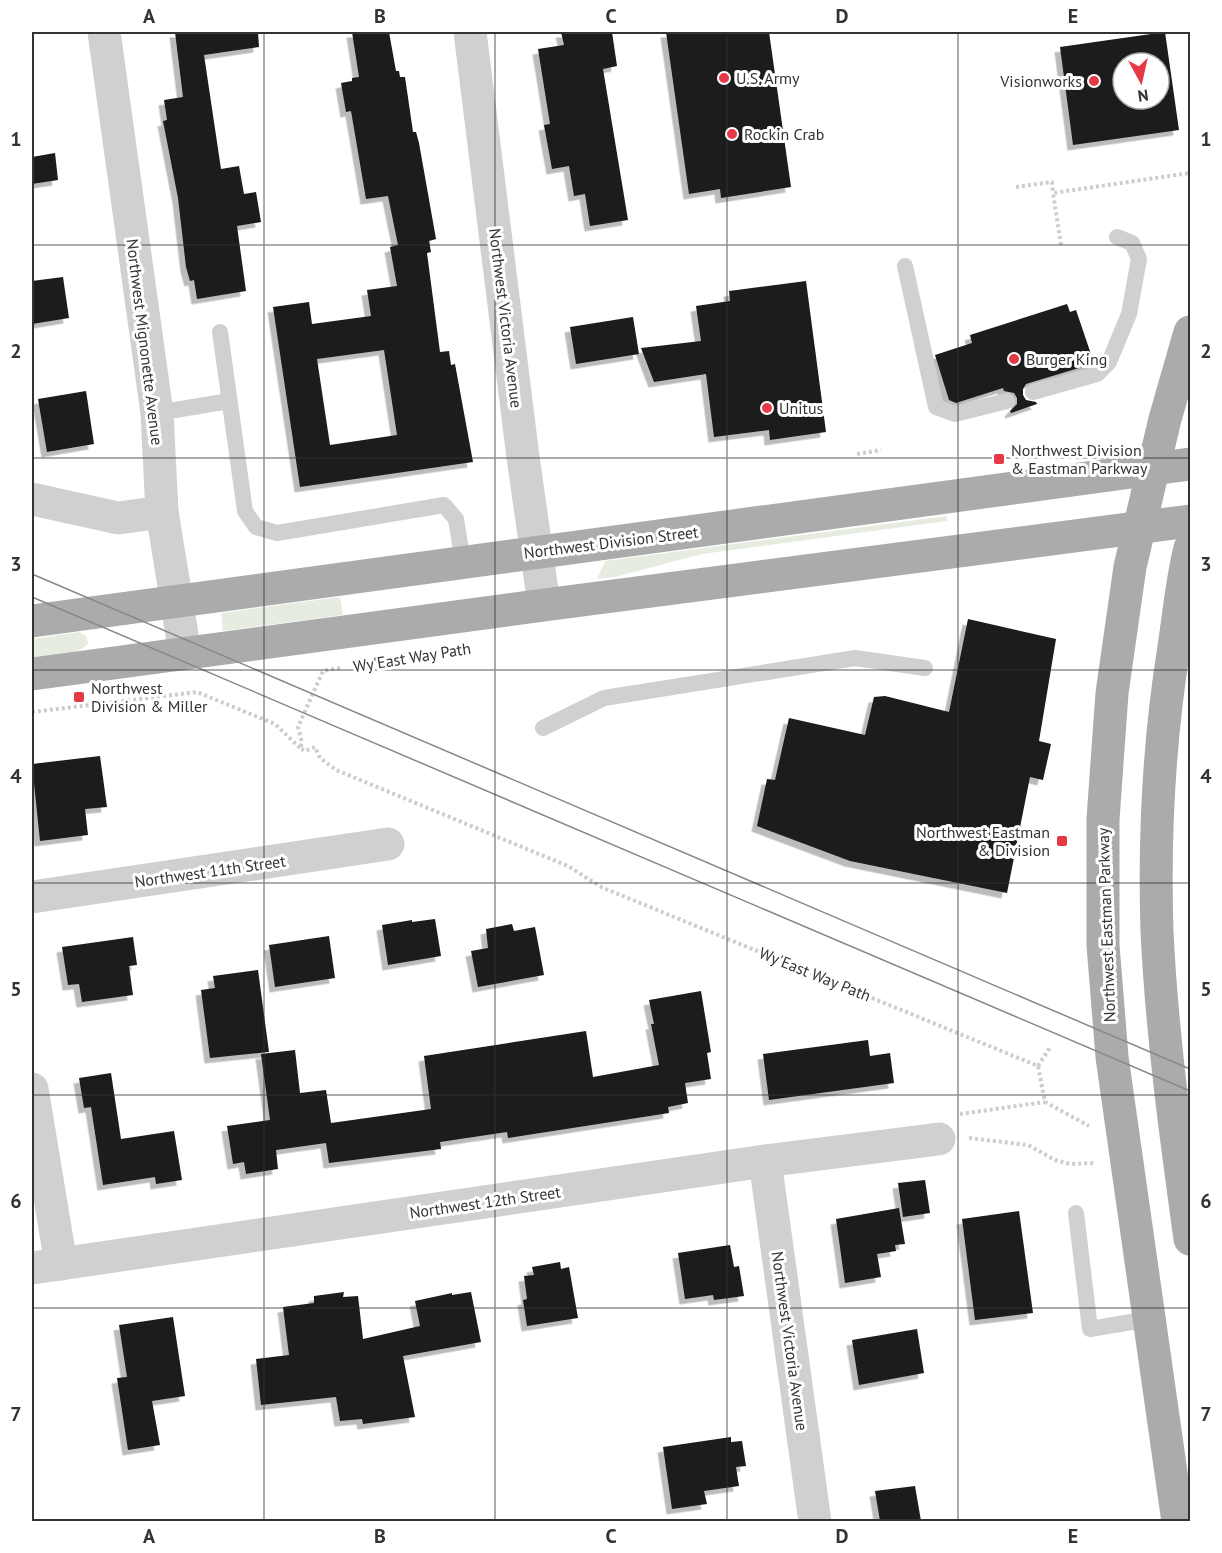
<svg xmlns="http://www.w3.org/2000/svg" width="1222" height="1553" font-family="'PT Sans',sans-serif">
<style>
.green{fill:#e6ecdf}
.building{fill:#1a1a1a;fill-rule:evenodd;filter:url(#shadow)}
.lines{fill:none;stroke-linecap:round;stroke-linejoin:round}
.path{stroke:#cdcdcd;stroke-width:4;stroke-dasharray:3 3;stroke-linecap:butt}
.service{stroke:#d0d0d0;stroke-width:16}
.minor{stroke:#d0d0d0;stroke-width:33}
.primary{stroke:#ababab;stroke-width:33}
.tram{stroke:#888;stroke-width:1.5}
.grid{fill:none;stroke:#333;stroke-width:1.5;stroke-opacity:0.55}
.poi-dot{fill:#e63946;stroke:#fff;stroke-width:2}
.labels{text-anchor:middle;stroke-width:6;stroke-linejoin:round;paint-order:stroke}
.poi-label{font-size:16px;fill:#333;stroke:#fff;text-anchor:start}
.street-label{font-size:16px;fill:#333;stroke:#fff}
.neatline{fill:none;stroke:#333;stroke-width:2}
.grid-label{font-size:20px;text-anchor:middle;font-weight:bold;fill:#333}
</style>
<defs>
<filter id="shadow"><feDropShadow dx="-5.5" dy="5.5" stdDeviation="0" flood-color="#0004"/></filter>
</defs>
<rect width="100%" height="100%" fill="#fff"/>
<g class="green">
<path d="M947,516V521L702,554L615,577L597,579L605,561Z"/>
<path d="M340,597L343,615L223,631L221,613Z"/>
<path d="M79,632L86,636L88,643C82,655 45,656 32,658V639Z"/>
</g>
<g class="building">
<path d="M175,32H258L259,47L204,55L221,169L239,166L244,194L256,192L261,222L237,226L246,291L197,299L194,280L190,281L186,267L178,198L163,121L167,120L164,100L183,97Z"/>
<path d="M352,32H389L396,71H399L400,77H405L413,132H416L419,143L436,239L429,241L431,252L427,253L440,352L449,351L451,365L455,364L473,462L300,487L273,307L309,302L312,324L371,316L367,290L397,286L390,247L398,245L388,196L366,199L351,111L346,112L341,83L352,81V78L359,77ZM384,350L397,435L330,445L317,359Z"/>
<path d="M561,32H612L617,66L603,69L628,220L590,226L585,194L574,196L569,166L552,169L544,125L550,124L538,49L564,45Z"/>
<path d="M666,32H769L791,187L721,198L720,189L689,194Z"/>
<path d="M1165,32L1179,130L1073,145L1060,47ZM1123,63H1159V99H1123Z"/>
<path d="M55,153L58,180L32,184V157Z"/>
<path d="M63,277L69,318L32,324V281Z"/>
<path d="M806,281L826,432L770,440L769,430L714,437L706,374L654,382L641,348L701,341L696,306L730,301L729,291Z"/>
<path d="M1067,304L1070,312L1076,310L1094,363L1092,364L1026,384L1023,389V395L1026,400L1036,402L1037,404L1011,413L1010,411L1017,404V398L1014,393L1004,391L1003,388L956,403L949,400L935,355L972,343L970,335Z"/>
<path d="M633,317L639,354L576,364L570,327Z"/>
<path d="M86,391L94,444L47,452L38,399Z"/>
<path d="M968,619L1056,639L1039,741L1051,744L1043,780L1030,777L1007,893L850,861L757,826L767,779L775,780L789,718L865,735L874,697L885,696L949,712Z"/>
<path d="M100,756L107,807L85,809L88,835L40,841L32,764Z"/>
<path d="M435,919L441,956L388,965L382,925L412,920V922Z"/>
<path d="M512,924L514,931L535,927L544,975L478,987L471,951L488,948L486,929Z"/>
<path d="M329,936L335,978L275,987L269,945Z"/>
<path d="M133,937L137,965L129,966L133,995L82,1002L79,984L68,985L62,947Z"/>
<path d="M258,970L269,1052L210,1058L201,990L215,988L213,976Z"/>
<path d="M701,991L711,1052L707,1053L711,1079L685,1083L688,1103L668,1107L669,1113L508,1138L507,1132L440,1142L441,1149L329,1163L326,1143L276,1150L278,1169L246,1174L244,1162L233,1164L227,1126L270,1120L261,1054L295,1050L300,1093L326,1090L331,1123L431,1109L424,1056L586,1031L593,1077L659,1065L651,1024H654L649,1000Z"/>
<path d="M868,1040L870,1056L890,1053L894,1083L769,1100L763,1054Z"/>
<path d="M111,1073L121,1139L174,1131L182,1180L156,1184L155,1177L103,1185L91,1107L84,1108L79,1078Z"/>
<path d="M925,1180L930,1213L903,1217L898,1183Z"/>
<path d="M899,1208L905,1244L895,1245L896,1251L877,1254L881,1277L845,1283L836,1219Z"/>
<path d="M1019,1211L1033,1313L975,1320L962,1219Z"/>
<path d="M730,1245L734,1267L739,1266L744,1296L714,1300L713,1295L685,1299L678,1253Z"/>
<path d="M560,1262L561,1269L569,1267L578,1318L527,1326L523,1300L527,1299L524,1276L534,1275L532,1267Z"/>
<path d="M344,1292L343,1297L358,1296L363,1339L420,1326L415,1301L452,1293V1295L471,1292L481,1342L403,1356L415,1417L363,1424L362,1419L340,1421L336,1397L261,1405L256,1359L289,1355L283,1307L314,1303V1296Z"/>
<path d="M173,1317L185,1396L152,1401L160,1445L128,1450L117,1378L127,1377L119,1325Z"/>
<path d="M917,1329L924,1373L859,1385L852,1340Z"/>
<path d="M731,1437V1442L742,1441L746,1466L736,1467L739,1486L704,1491L707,1504L672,1509L663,1447Z"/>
<path d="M915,1486L921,1521H880L875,1491Z"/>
</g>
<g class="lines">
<g class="path">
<path d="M1016,187L1052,182L1053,193"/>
<path d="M1061,245L1053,193L1190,173"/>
<path d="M857,454L881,450"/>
<path d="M340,668L323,671L298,727L302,743L300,748L305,751L315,747L320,758L336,770L568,866L601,887L1038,1066L1045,1102L1089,1126"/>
<path d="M32,712L197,692L275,724L300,748"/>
<path d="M1038,1066L1051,1046"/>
<path d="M960,1114L1045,1102"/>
<path d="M969,1138L1028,1145L1055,1160L1070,1164L1095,1163"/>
</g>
<g class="service">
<path d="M905,266L936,407L955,414L1007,401"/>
<path d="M220,332L245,511L256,527L277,533L444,505L456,519L463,562"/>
<path d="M1033,392L1097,374L1109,362L1129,314L1139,259L1132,243L1117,237"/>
<path d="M157,413L229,401"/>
<path d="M543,728L604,698L855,658L925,668"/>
<path d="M1076,1213L1090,1329L1149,1319"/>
</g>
<g class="minor">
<path d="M104,32L157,413L162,512L185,653"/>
<path d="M470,32L523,457L544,605"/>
<path d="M32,499L118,518L162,512"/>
<path d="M32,897L388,844"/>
<path d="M32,1089L61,1264"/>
<path d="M765,1161L815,1522"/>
<path d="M32,1268L765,1161L939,1139"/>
</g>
<g class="primary">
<path d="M1190,548C1182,580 1179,614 1174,647C1159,741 1154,837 1157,932C1162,1035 1176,1137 1190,1239"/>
<path d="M32,621L1190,464"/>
<path d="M32,674L544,605L1190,521"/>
<path d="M1178,1522L1112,1057L1103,945V819L1112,693L1130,567L1165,419L1190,332"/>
</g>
<g class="tram">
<path d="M32,574L1190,1069"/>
<path d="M32,597L1190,1091"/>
</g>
</g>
<path class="grid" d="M264,32V1522M495,32V1522M727,32V1522M958,32V1522M32,245H1190M32,458H1190M32,670H1190M32,883H1190M32,1095H1190M32,1308H1190"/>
<g class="poi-dot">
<circle cx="724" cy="78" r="6"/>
<circle cx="1094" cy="81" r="6"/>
<circle cx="732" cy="134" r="6"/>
<circle cx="1014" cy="359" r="6"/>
<circle cx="767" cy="408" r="6"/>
<rect x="993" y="453" width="12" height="12" rx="3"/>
<rect x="73" y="691" width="12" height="12" rx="3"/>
<rect x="1056" y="835" width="12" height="12" rx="3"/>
</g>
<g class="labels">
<g class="poi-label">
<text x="736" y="84">U.S. Army</text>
<text x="1082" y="87" text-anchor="end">Visionworks</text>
<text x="744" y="140">Rockin Crab</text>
<text x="1026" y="365">Burger King</text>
<text x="779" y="414">Unitus</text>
<text x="1011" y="456">Northwest Division<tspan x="1011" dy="18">&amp; Eastman Parkway</tspan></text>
<text x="91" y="694">Northwest<tspan x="91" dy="18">Division &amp; Miller</tspan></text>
<text x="1050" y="838" text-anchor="end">Northwest Eastman<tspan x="1050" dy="18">&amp; Division</tspan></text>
</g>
<g class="street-label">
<text transform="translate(506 318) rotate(83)" y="6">Northwest Victoria Avenue</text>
<text transform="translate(145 342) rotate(83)" y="6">Northwest Mignonette Avenue</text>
<text transform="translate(611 542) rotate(-7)" y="6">Northwest Division Street</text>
<text transform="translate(412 657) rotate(-9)" y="6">Wy'East Way Path</text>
<text transform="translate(210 871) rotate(-8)" y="6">Northwest 11th Street</text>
<text transform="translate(1106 925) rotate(-92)" y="6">Northwest Eastman Parkway</text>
<text transform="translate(815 974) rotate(22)" y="6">Wy'East Way Path</text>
<text transform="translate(485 1202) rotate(-8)" y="6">Northwest 12th Street</text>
<text transform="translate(790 1341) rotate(82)" y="6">Northwest Victoria Avenue</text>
</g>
</g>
<rect width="1222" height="1553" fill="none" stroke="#ffffff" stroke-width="66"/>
<g transform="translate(1141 81) rotate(172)"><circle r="28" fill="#ffffff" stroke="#adadad" stroke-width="1.5"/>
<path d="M0-4.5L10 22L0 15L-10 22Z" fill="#e63946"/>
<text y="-9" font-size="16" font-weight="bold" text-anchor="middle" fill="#333333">N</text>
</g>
<rect x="33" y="33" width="1156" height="1487" class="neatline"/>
<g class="grid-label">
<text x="149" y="23">A</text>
<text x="380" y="23">B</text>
<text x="611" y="23">C</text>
<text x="842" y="23">D</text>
<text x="1073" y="23">E</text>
<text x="16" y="146">1</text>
<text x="1206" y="146">1</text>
<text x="16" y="358">2</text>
<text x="1206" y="358">2</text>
<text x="16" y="571">3</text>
<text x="1206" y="571">3</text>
<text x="16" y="783">4</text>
<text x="1206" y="783">4</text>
<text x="16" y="996">5</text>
<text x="1206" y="996">5</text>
<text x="16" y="1208">6</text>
<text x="1206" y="1208">6</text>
<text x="16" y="1421">7</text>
<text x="1206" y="1421">7</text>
<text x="149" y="1543">A</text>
<text x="380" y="1543">B</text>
<text x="611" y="1543">C</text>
<text x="842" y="1543">D</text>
<text x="1073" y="1543">E</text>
</g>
</svg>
